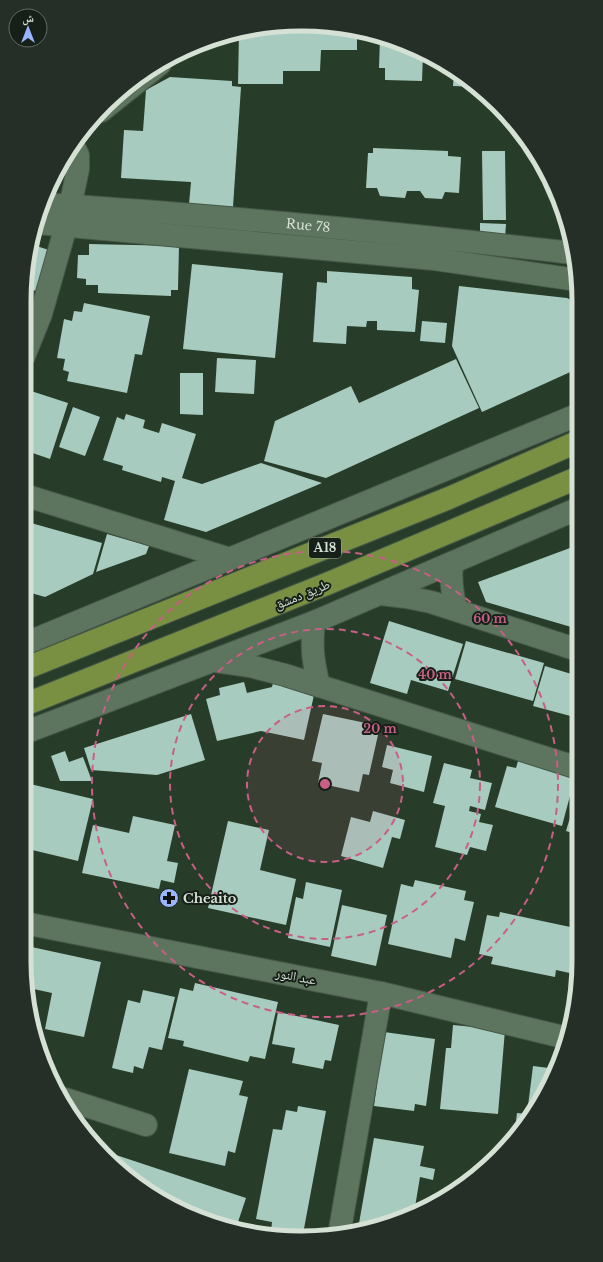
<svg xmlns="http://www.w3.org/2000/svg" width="603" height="1262" font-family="'Libre Baskerville','Noto Naskh Arabic',serif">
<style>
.building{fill:#a7cbbe}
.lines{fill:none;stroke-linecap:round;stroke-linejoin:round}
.minor-casing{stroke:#465848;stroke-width:24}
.highway-casing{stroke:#465848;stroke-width:24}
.minor{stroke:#5d745e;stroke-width:22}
.highway{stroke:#798f41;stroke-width:22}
.ring{fill:none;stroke:#c95e86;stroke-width:2;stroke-dasharray:7 5}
.labels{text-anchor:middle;stroke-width:4;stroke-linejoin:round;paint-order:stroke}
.shield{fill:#172018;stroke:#9ca79c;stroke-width:1}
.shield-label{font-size:12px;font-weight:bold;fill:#d5e1d5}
.street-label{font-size:13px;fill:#d5e1d5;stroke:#172018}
.poi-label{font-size:13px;font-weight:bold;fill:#d5e1d5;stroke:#172018;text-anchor:start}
.rim{fill:none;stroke:#d5e1d5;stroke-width:5}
.centre{fill:#c95e86;stroke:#172018;stroke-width:2}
.ring-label{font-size:12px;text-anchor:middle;font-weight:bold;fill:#c95e86;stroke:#172018;stroke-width:4;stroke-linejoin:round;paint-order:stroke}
</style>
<rect width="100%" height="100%" fill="#273c29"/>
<g class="building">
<path d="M312,25L357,30V50H321L320,71H283V84H238L239,32L248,29L278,26H312Z"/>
<path d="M380,37L408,45L423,54L422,81L385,80V68H379Z"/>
<path d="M454,72L471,81L476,87L453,86Z"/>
<path d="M170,77L232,81V86L241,87L233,207L189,204L191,182L121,178L124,130L143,131L146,90Z"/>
<path d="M373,148L448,151V156L461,157L459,193L445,192L442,199L425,198L420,191H407L405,198L380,196L377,188H366L368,153H373Z"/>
<path d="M482,151H505L506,220H483Z"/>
<path d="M480,223L506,224L505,238L480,237Z"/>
<path d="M30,244L49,250L36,291L25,288Z"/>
<path d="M89,244L179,246L178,290H171V296L98,293V285H86V279L77,278L78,255H89Z"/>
<path d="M192,264L283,273L275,358L183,349Z"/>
<path d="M327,271L412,277V289L419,290L415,332L377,330V321H367L366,327L347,326L346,344L313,342L317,282L327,283Z"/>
<path d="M459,286L567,298L577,303V369L482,412L452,346Z"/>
<path d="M84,303L150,316L142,355L135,354L127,393L67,381L69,372L63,370L65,359L57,358L64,319L72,321L74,311L82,312Z"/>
<path d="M422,321L447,323L445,343L420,341Z"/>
<path d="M217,358L256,360L254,394L215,392Z"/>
<path d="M456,359L479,408L326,478L264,461L275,421L351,386L359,403Z"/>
<path d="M180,373H203V415L180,414Z"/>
<path d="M28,390L68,403L50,459L24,450V402Z"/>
<path d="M73,407L100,417L85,456L59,447Z"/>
<path d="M126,414L145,420L143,428L159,433L162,423L196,434L182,478L202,484L261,463L322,483L206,532L164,520L175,481L162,477L161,482L122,470L123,466L103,460L117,417L124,420Z"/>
<path d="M24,521L102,543L93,574L45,597L24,591Z"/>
<path d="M107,534L149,546L146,554L96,572Z"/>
<path d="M578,545V629L486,602L478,582Z"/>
<path d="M389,621L463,644L448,691L411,680L407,694L370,683Z"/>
<path d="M466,641L544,663L533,701L455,679Z"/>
<path d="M545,666L578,676V718L533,706Z"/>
<path d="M274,679L301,685L300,692L314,695L304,740L261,731L217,741L206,699L220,695L219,688L244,682L247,693L272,687Z"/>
<path d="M191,714L205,760L157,775L91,770L84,748Z"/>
<path d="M323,714L380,726L369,775L363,774L359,792L318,783L322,763L312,761Z"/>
<path d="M387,745L432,756L424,792L390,783L393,770L382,767Z"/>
<path d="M65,751L69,762L83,757L92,781H60L51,756Z"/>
<path d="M518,761L575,777L562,826L495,807L507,766L516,768Z"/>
<path d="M444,763L472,770L470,778L492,783L485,810L470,806L469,811L481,814L479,822L493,825L486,851L470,847L467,855L435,847L445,806L433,803Z"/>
<path d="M26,783L93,799L78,861L24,848V792Z"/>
<path d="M578,791L579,835L566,831Z"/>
<path d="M373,811L405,820L400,839L392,837L383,868L341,856L351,817L370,822Z"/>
<path d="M133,816L175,825L167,861L178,863L174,883L161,880L159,889L82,873L93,825L129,833Z"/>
<path d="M228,821L269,830L260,870L296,879L286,925L208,908Z"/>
<path d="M415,880L466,891L464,900L474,902L465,941L455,938L451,958L388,944L401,884L413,887Z"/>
<path d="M306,882L342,890L330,947L288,938L296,897L303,899Z"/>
<path d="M342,905L387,915L376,966L331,956Z"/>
<path d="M500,912L575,928L574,934L579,935V953L574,974L556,970L555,977L491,964L493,957L479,954L487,915L499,917Z"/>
<path d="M27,946L101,962L84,1037L45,1029L52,993L29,988L24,961Z"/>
<path d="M195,983L278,1002L265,1059L250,1056L248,1062L183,1046L184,1041L168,1038L180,988L193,991Z"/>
<path d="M143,990L175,997L162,1050L149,1047L143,1069L134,1066L133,1073L112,1068L128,1000L140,1003Z"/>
<path d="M278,1012L339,1025L331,1061L325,1060L323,1069L292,1063L295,1048L272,1044Z"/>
<path d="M453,1025L505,1030L498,1114L440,1109L446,1048H451Z"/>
<path d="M384,1032L435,1039L426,1106L415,1104L414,1111L374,1106Z"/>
<path d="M533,1066L557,1069L532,1115L514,1137L517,1113L527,1114Z"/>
<path d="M189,1069L243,1081L239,1095L248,1097L235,1153L228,1151L225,1166L169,1153Z"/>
<path d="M298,1106L326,1111L303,1234L271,1232L272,1222L256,1219L273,1129L282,1130L286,1110L297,1112Z"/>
<path d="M80,1128L95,1132L92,1141L81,1130Z"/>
<path d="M374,1138L424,1146L420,1166L435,1169L433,1180L420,1177L414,1213L358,1229Z"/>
<path d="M113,1154L246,1198L236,1228L163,1201L118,1169L111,1161Z"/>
</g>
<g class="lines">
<defs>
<g id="minor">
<path d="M101,111L160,64"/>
<path id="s1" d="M42,204C220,215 397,233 573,253"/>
<path d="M37,223L434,259L577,280"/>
<path d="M24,356L41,314L66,226L78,169V155L73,145"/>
<path d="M24,495L230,559"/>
<path d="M452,563C450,579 452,593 456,609"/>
<path d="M381,594L406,597L431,602L578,650"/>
<path d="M314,622C311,647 313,661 319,686"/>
<path d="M24,644L577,415"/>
<path d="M215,661L250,666L285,675L578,768"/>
<path d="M24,733L314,622L577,509"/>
<path d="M24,923L381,993L567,1038"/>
<path d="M65,1099L146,1125"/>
<path d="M339,1235L381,993"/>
</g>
<g id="highway">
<path d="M24,669L449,498L577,442"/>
<path d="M24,705L329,583L577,478"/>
</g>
</defs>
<use href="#minor" class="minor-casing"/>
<use href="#highway" class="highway-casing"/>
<use href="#minor" class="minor"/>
<use href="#highway" class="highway"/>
</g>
<circle cx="325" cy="784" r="78" fill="#c95e86" fill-opacity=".12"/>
<g class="ring">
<circle cx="325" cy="784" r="78"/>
<circle cx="325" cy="784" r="155"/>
<circle cx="325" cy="784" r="233"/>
</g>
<defs>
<symbol id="pharmacy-disc" viewBox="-11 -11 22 22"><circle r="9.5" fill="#9ab5fd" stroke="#172018"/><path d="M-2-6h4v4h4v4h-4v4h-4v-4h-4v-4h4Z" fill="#111"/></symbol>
</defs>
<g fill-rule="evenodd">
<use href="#pharmacy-disc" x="158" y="887" width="22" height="22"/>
</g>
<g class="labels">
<rect class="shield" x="309" y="538" width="32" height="20" rx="3"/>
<g class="shield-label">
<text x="325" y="552">A18</text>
</g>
<g class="street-label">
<text dy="5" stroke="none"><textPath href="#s1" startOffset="267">Rue 78</textPath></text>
<text transform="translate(302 594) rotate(-22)" y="5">طريق دمشق</text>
<text transform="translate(296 976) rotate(11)" y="5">عبد النور</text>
</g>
<g class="poi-label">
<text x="183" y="903">Cheaito</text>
</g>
</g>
<path d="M0 0H603V1262H0ZM301 31H302A270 270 0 0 1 572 301V961A270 270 0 0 1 302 1231H301A270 270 0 0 1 31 961V301A270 270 0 0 1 301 31Z" fill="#262f27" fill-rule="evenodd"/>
<path class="rim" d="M301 31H302A270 270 0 0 1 572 301V961A270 270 0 0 1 302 1231H301A270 270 0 0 1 31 961V301A270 270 0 0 1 301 31Z"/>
<circle cx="325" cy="784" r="6" class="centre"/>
<g class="ring-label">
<text x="490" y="623">60 m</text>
<text x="435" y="679">40 m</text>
<text x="380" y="733">20 m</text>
</g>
<g transform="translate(28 28)"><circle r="19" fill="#172018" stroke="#636d64"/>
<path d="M0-3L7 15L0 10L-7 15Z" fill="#9ab5fd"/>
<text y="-6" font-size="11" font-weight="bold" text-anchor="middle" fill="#d5e1d5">ش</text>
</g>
</svg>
